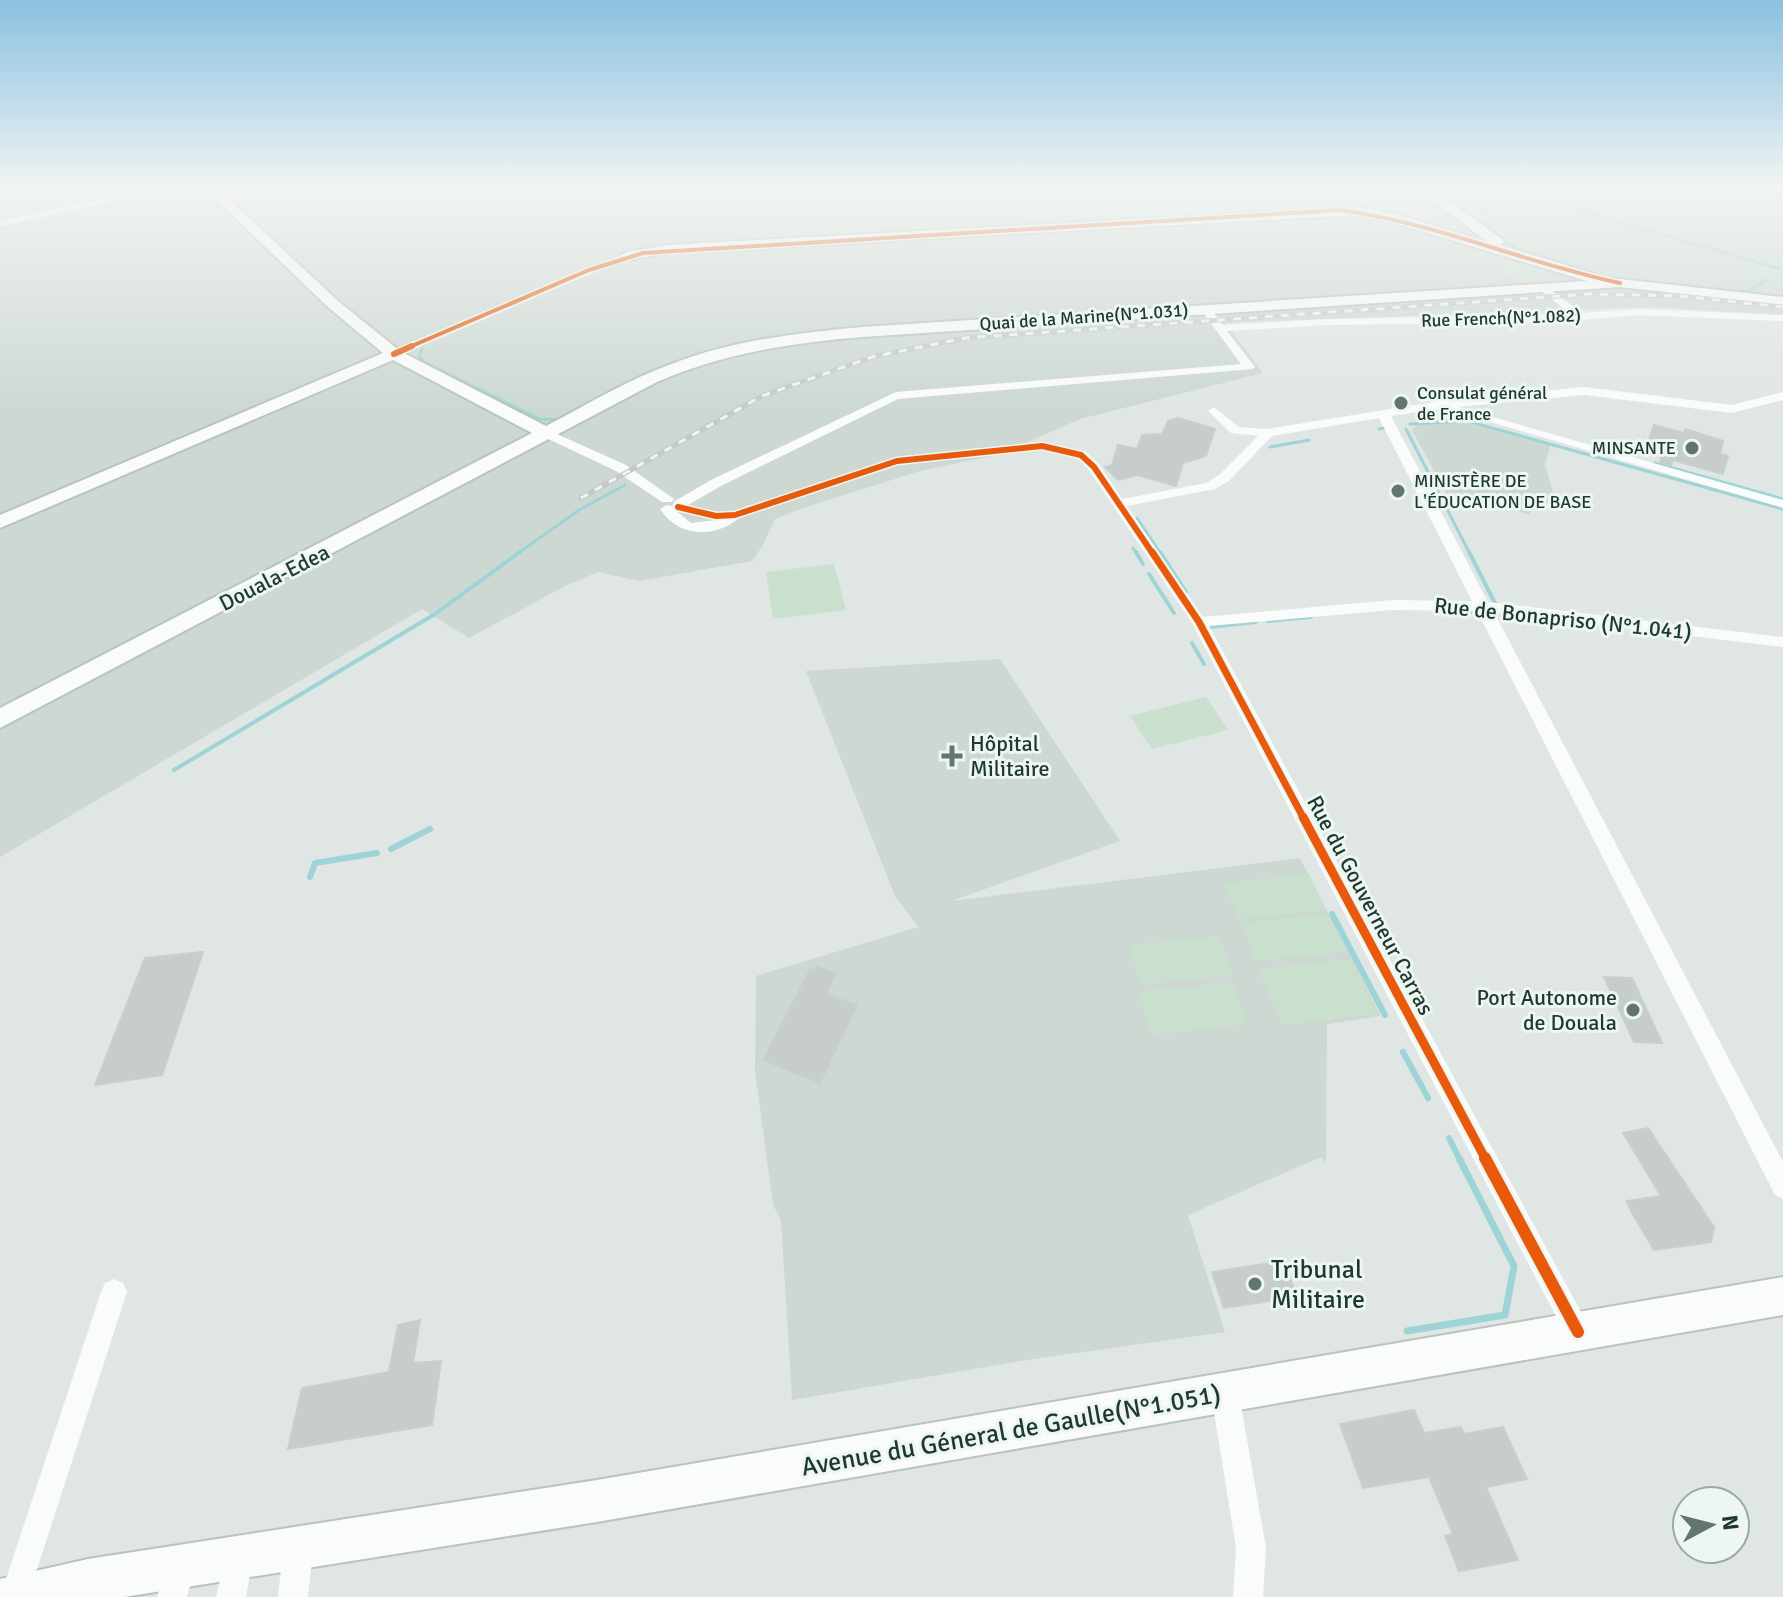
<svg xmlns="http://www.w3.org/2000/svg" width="1783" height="1597" font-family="Signika,sans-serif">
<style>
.built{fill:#cdd8d2}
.green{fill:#c8e0cd}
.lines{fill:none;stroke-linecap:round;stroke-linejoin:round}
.stream-far3{stroke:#9ed4d6;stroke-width:3}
.stream-far2{stroke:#9ed4d6;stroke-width:4}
.stream-far1{stroke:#9ed4d6;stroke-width:6}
.stream{stroke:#9ed4d6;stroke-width:7}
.building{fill:#c7cdca;stroke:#c9cfcc;stroke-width:2}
.secondary-casing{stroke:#b9c3be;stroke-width:4}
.street{fill:#fafbfb;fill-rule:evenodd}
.secondary{fill:#fafbfb;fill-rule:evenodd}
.rail-casing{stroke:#c5c9c7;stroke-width:5}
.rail{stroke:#edf6f1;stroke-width:3;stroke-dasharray:8;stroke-linecap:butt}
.cycleway-far4-casing{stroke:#edf6f1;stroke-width:7}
.cycleway-far3-casing{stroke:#edf6f1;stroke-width:9}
.cycleway-far2-casing{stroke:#edf6f1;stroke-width:11}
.cycleway-far1-casing{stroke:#edf6f1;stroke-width:14}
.cycleway-casing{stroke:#edf6f1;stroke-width:17}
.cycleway-far4{stroke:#e8590c;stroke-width:4}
.cycleway-far3{stroke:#e8590c;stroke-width:6}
.cycleway-far2{stroke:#e8590c;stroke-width:7}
.cycleway-far1{stroke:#e8590c;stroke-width:9}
.cycleway{stroke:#e8590c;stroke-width:12}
.poi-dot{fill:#62766e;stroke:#edf6f1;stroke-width:3}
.labels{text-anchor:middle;stroke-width:6;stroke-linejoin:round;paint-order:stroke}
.far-street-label{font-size:18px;fill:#1e392f;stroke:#edf6f1}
.far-poi-label{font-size:18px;fill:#1e392f;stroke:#edf6f1;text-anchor:start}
.street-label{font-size:22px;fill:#1e392f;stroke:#edf6f1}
.poi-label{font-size:22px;fill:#1e392f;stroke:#edf6f1;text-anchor:start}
.near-poi-label{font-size:26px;fill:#1e392f;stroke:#edf6f1;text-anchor:start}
.near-street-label{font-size:26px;fill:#1e392f;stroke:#edf6f1}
</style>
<rect width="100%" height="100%" fill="#e0e6e3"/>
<g class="built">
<path d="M0,187H1783V315L1653,307L1225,323L1263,373L1080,419L1001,454L920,471L803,508L775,519L763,545L752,561L639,581L598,572L567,585L469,638L422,609L0,857Z"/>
<path d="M1455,420L1551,444L1545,464L1557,506L1534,500L1529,515L1507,506L1452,504L1412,430L1419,423Z"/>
<path d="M1000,659L1120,841L951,901L1300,858L1381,1016L1327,1024L1326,1163L1321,1157L1188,1215L1225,1332L1027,1360L792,1400L781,1220L773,1205L755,1071L756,976L918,927L895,896L806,671Z"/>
</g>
<g class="green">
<path d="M1501,256L1535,272L1537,278L1521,280L1501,273L1499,257Z"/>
<path d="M834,564L846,610L773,619L766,572Z"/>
<path d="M1206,697L1228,730L1152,749L1130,716Z"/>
<path d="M1309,874L1326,910L1239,919L1224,883Z"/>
<path d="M1328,914L1346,952L1256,961L1241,923Z"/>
<path d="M1219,936L1234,975L1141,985L1129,945Z"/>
<path d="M1350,959L1377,1014L1282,1025L1259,969Z"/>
<path d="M1232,982L1248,1024L1152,1035L1139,992Z"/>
</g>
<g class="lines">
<g class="stream-far3">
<path d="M1432,187L1525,255"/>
<path d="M1448,187L1487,215"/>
<path d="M1469,187L1503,201"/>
<path d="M1498,187L1780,269"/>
<path d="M1366,190L1373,187"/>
<path d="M1591,276L1625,280"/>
<path d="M1647,282L1739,292L1751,290L1766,280"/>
<path d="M422,349L419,356L424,362L539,419L562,420"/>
<path d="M1410,424L1467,421L1783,509"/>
<path d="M1379,429L1386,428L1390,432"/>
<path d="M1406,429L1470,554"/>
<path d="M1270,447L1309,440"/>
<path d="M1655,463L1783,499"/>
<path d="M1137,518L1161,554"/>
<path d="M1133,548L1137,554"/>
<path d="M517,554L579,510L625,485"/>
</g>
<g class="stream-far2">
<path d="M1136,552L1143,564"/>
<path d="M1160,552L1186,592"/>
<path d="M1469,552L1496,605"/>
<path d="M1149,574L1174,613"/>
<path d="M1449,610L1480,612"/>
<path d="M1268,621L1311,617"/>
<path d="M1209,627L1256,622"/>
<path d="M1192,643L1204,664"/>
<path d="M174,770L435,614L520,552"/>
</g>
<g class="stream-far1">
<path d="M391,849L430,829"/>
<path d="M310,877L315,863L377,853"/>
<path d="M1332,914L1385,1015"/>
<path d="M1403,1052L1428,1098"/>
<path d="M1449,1138L1460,1160"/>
</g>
<path class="stream" d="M1407,1331L1505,1315L1514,1266L1459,1158"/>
</g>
<g class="building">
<path d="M1178,418L1215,429L1206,456L1183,463L1176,486L1137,475L1118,480L1105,467L1112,465L1118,445L1137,449L1142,435L1162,434L1168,421Z"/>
<path d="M1654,425L1684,433L1685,429L1723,441L1720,454L1728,456L1723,474L1673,460L1671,465L1660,462L1664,446L1648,442Z"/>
<path d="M203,952L162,1075L95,1085L145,958Z"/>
<path d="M816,966L836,974L826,994L857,1005L820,1083L763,1060L810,970L814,971Z"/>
<path d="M1604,977L1632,978L1662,1043L1634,1042Z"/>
<path d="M1648,1128L1714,1227L1711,1242L1654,1250L1631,1211L1627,1201L1661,1196L1623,1133Z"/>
<path d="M1284,1261L1297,1297L1224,1308L1212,1272Z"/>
<path d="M420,1320L413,1363L441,1361L432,1425L288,1449L302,1388L389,1372L398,1325Z"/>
<path d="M1414,1410L1424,1433L1461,1427L1464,1434L1503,1427L1527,1479L1486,1487L1518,1560L1459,1571L1445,1536L1453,1534L1429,1477L1363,1488L1340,1424Z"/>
</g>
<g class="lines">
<defs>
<g id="secondary">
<path d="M203,187H216L338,301L400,351L546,426C588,404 629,379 674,363C734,340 798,333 862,327L1587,281L1388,221L1358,215L669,253L627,260L620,256L627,252L669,245L1358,207L1395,214L1488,242L1414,187H1428L1502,239L1504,242L1500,245L1595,274V280L1620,279L1783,297V305L1620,287L862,337C791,343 723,353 657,382L0,728V708L532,433L393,360L0,528V515L383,353L328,307Z"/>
<path d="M1783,1277V1315L597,1522L124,1597H0V1579L88,1559L597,1480Z"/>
</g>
</defs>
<use href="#secondary" class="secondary-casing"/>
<g class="street">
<path d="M157,187H172L0,227V221Z"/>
<path d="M624,254L632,256L398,356L388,354Z"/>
<path d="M1542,284L1583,313L1639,309L1783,315V321L1639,315L1555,322L1327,325L1227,331L1255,367L1253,369L898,399L721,486L688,505L716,512L734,511L897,457L1042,442L1086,452L1099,464L1122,499L1206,483L1219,475L1258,436L1231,433L1208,411L1214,407L1239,427L1267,429L1439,401L1584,387L1732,405L1783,392V400L1732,413L1584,395L1458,407L1783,500V508L1443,408L1391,416L1488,602L1783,637V647L1494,612L1783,1162V1199L1775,1195L1477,611L1392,610L1209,626L1587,1323L1591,1332L1587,1341L1578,1345L1569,1341L1192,623L1089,470L1077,458L1042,450L899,465L739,518C714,539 678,537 660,509L667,505L672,506L675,501L711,480L896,392L1241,364L1201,310L1202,308H1210L1223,325L1327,319L1571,314L1538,289L1537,287ZM1379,418L1472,601L1392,600L1203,617L1127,506L1215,489L1229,481L1272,436ZM675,510L716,520H717L691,523Z"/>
<path d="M548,430L626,465L674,499L672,502H662L616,471L544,437L542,434Z"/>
<path d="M114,1279L123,1283L127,1292L28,1597H0L101,1292L105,1283Z"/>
<path d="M1225,1380L1235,1384L1239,1394L1266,1548L1263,1597H1233L1236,1548L1211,1394L1215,1384Z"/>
<path d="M298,1535L308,1540L313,1550L308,1597H278L283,1550L288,1540Z"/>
<path d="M238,1543L248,1548L253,1558L246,1597H216L228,1548Z"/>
<path d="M180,1553L191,1557L195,1568L187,1597H157L169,1557Z"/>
</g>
<use href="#secondary" class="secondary"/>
<defs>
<path id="rail" d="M581,498L762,396L872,357L965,338L1589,294L1680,296L1783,307"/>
</defs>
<use href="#rail" class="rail-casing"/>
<use href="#rail" class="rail"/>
<defs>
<path id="cycleway-far4" d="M407,348L589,270L643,253L1340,210C1436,223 1525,263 1620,283"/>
<g id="cycleway-far3">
<path d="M394,354L412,346"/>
<path d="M678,507L716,516L735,515L897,461L1042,446L1081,455L1094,467L1153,554"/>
</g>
<path id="cycleway-far2" d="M1152,552L1199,622L1304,819"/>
<path id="cycleway-far1" d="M1303,817L1486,1160"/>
<path id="cycleway" d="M1485,1158L1578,1332"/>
</defs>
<use href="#cycleway-far4" class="cycleway-far4-casing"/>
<use href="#cycleway-far3" class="cycleway-far3-casing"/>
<use href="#cycleway-far2" class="cycleway-far2-casing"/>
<use href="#cycleway-far1" class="cycleway-far1-casing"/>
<use href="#cycleway" class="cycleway-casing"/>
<use href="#cycleway-far4" class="cycleway-far4"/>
<use href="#cycleway-far3" class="cycleway-far3"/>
<use href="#cycleway-far2" class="cycleway-far2"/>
<use href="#cycleway-far1" class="cycleway-far1"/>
<use href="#cycleway" class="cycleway"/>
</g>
<linearGradient id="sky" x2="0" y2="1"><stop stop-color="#8ac1e1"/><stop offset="0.46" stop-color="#f1f4f2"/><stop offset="1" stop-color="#f1f4f2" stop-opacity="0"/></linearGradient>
<rect width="1783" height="410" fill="url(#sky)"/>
<g class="poi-dot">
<circle cx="1401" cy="403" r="8"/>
<circle cx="1692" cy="448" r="8"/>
<circle cx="1398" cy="491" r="8"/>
<path d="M948 744h8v8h8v8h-8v8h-8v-8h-8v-8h8z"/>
<circle cx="1633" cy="1010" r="8"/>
<circle cx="1255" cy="1284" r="8"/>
</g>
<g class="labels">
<g class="far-street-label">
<text transform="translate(1084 317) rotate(-4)" y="6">Quai de la Marine(N°1.031)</text>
<text transform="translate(1501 318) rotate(-2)" y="6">Rue French(N°1.082)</text>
</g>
<g class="far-poi-label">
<text x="1417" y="399">Consulat général<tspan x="1417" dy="21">de France</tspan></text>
<text x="1676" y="454" text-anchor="end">MINSANTE</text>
<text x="1414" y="487">MINISTÈRE DE<tspan x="1414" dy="21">L'ÉDUCATION DE BASE</tspan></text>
</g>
<g class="street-label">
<text transform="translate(274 577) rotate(-27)" y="8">Douala-Edea</text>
<text transform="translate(1563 618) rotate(6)" y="8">Rue de Bonapriso (N°1.041)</text>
<text transform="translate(1371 905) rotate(62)" y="8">Rue du Gouverneur Carras</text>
</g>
<g class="poi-label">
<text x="970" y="751">Hôpital<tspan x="970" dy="25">Militaire</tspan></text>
<text x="1617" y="1005" text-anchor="end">Port Autonome<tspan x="1617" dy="25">de Douala</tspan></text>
</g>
<g class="near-poi-label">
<text x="1271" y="1278">Tribunal<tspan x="1271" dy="30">Militaire</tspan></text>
</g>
<g class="near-street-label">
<text transform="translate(1011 1430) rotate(-10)" y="9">Avenue du Géneral de Gaulle(N°1.051)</text>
</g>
</g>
<g transform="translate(1711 1525) rotate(83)"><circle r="38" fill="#edf6f1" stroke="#9aaaa3" stroke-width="2"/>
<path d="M0-6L14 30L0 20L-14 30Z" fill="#62766e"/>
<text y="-12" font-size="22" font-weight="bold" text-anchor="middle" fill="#1e392f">N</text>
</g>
</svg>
